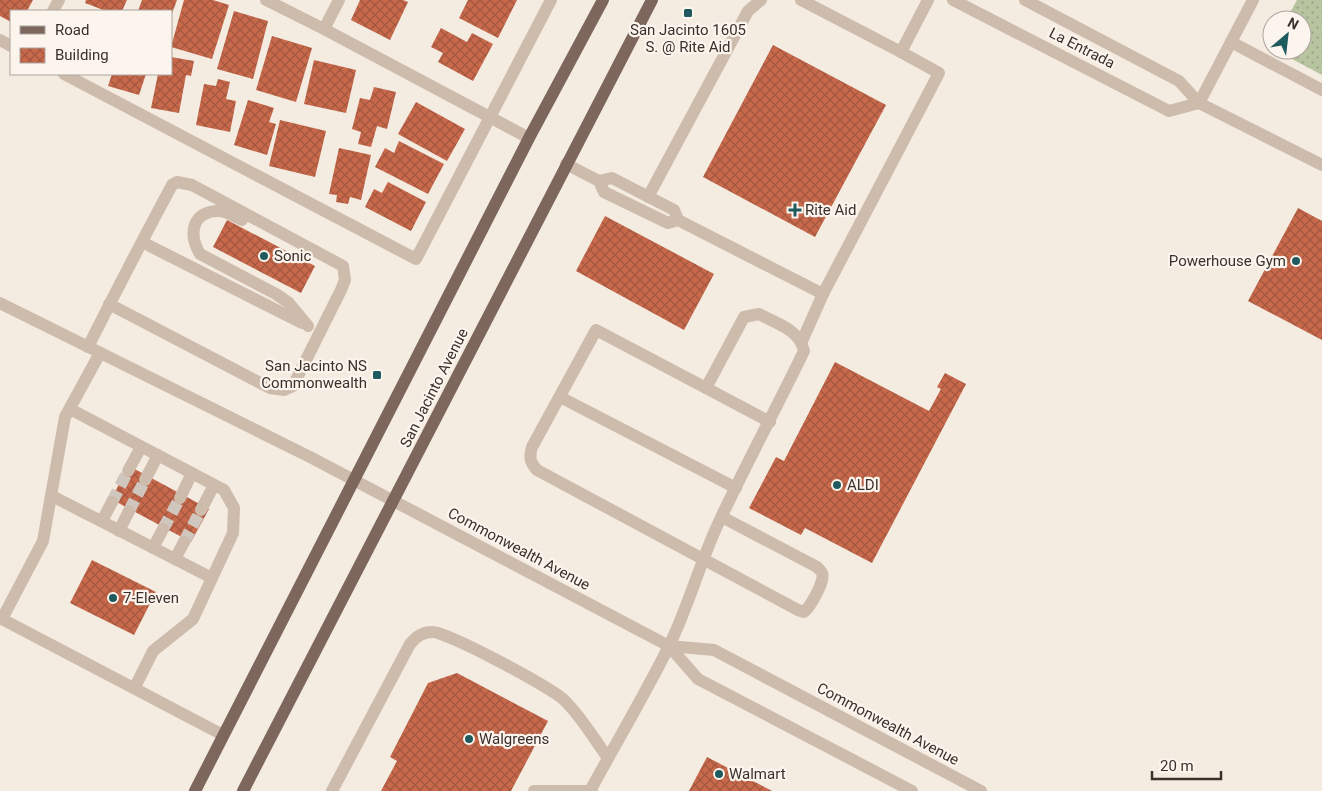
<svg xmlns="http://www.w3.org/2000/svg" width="1322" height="791" font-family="Roboto,sans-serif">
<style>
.grass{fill:url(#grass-dots)}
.building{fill:url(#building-cross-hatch)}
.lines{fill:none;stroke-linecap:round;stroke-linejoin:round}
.minor-tunnel{stroke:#cfc6bd;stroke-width:12;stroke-dasharray:12 6;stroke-linecap:butt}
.minor{stroke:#cdbbac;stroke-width:12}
.major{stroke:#7d675c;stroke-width:12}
.poi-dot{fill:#1f5a5e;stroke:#fbf5ee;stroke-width:2}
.labels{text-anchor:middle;stroke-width:4.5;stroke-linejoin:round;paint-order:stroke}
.poi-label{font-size:15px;fill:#3b302b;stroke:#fbf5ee;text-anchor:start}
.street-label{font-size:15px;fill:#3b302b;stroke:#fbf5ee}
</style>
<defs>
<pattern id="grass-dots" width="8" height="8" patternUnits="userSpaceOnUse" patternTransform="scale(1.25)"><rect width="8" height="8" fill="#b8c4a0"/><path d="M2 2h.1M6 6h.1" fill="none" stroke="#97a083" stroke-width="1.8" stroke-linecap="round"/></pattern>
<pattern id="building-cross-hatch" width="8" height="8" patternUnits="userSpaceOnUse" patternTransform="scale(1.25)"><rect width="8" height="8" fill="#c8694b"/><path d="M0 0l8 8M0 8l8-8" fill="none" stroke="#a4573f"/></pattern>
</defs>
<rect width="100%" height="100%" fill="#f4ebe1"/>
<path class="grass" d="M1297,0H1322V75L1275,50H1302V20H1286Z"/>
<g class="building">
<path d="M0,0H33L27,11H11V22L0,16Z"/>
<path d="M86,0H127L122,11H106L85,3Z"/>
<path d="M142,0H177L171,16V11H138Z"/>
<path d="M184,0H213L229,5L212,59L171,47Z"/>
<path d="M360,0H403L408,2L390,40L351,20Z"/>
<path d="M468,0H517L498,38L459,18Z"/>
<path d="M234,11L268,21L253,79L217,69Z"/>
<path d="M441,28L467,42L472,33L493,44L473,81L438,62L443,53L431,47Z"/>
<path d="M272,36L312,48L296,102L256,90Z"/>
<path d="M773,45L886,105L815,237L703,177Z"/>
<path d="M171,57L194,61L191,76L186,75L179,113L151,108L158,74H171Z"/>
<path d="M314,60L356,70L346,113L304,104Z"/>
<path d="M112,74H146L139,95L108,86Z"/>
<path d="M218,79L230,82L226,99L236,101L230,132L196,125L204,84L216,86Z"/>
<path d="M374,87L396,92L387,129L377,126L371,147L358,144L361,132L352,129L360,98L370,100Z"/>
<path d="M248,100L274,108L269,122L276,124L267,155L234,145Z"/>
<path d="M416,102L465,129L447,161L398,134Z"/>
<path d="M280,120L326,131L315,177L269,166Z"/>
<path d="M399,141L444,164L428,194L375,167L385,148L394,153Z"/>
<path d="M339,148L371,155L361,200L350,197L348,204L336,202L337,195L329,194Z"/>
<path d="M388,182L426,202L411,231L365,207L374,189L382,193Z"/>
<path d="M1298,208L1322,221V340L1248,301Z"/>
<path d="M605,216L714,274L684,330L576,271Z"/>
<path d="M227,220L315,266L301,293L213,247Z"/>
<path d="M835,362L929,411L941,389L937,387L945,373L966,384L872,563L805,528L801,535L749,508L776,457L784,461Z"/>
<path d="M129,466L209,509L191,542L111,499Z"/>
<path d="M92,560L156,592L134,635L70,603Z"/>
<path d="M457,673L548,721L511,791H381L397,761L390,757L428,683Z"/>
<path d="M707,757L772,791H689Z"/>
</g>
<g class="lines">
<g class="minor-tunnel">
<path d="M112,502L128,471"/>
<path d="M129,511L145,480"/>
<path d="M163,529L180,498"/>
<path d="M184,542L201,510"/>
</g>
<g class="minor">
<path d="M266,0L324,29"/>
<path d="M339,0L324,29L529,138"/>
<path d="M801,0L901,52"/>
<path d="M953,0L1169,111L1199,103"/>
<path d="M1025,0L1179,81L1199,103L1322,165"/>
<path d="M53,11L59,0"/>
<path d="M0,40L11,46"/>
<path d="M1231,42L1322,90"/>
<path d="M64,74L416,259L551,0"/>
<path d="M1199,103L1253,0"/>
<path d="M566,164L599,181L612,178L674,210L678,220L668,223L604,192L599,181"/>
<path d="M648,197L748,11L761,0"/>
<path d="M242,220C235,217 226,211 219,211C192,211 188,234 200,254L276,294L289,303L308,326"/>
<path d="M678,220L823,294L939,73L901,52L928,0"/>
<path d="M142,242L302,323"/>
<path d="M0,303L310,457L669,646L698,679L912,791"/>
<path d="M802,341L823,294"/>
<path d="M88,347C115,293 143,239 172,185L177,182L192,185L343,266L345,280L341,290L293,386L284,390L270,388L109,304"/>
<path d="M706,388L770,422"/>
<path d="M560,397L736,488"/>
<path d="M70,409L224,490L234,508L233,533L193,619L153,651L135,687"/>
<path d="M128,471L141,447"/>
<path d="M145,480L158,455"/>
<path d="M52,496L212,578"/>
<path d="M180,498L192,473"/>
<path d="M201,510L214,485"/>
<path d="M102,521L112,502"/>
<path d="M119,531L129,511"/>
<path d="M153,548L163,529"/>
<path d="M175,559L184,542"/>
<path d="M0,618L223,735"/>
<path d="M2,619L43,541L65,417L100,353"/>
<path d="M669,646L714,650L981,791"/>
<path d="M332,791L410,644C416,637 422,632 432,632C446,631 552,688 564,700C581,716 594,739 608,758"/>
<path d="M534,791H592"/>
<path d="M590,791C616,743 644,696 668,648C688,608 699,565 718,524C745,466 776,409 804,351C799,329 777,324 759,314L744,317L706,388L596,330L532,447C529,458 530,462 537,470L798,610L804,612C810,607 826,580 822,573C822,572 818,568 817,567L722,517"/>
</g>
<g class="major">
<path d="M195,791L529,138L603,0"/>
<path d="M243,791L652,0"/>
</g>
</g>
<g class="poi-dot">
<rect x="683" y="8" width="10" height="10" rx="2.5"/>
<path d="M792.5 202.5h5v5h5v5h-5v5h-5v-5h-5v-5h5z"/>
<circle cx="264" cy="256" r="5"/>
<circle cx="1296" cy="261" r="5"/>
<rect x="372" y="370" width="10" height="10" rx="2.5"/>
<circle cx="837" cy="485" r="5"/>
<circle cx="113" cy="598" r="5"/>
<circle cx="469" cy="739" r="5"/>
<circle cx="719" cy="774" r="5"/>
</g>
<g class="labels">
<g class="poi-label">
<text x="688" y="35" text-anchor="middle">San Jacinto 1605<tspan x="688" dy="17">S. @ Rite Aid</tspan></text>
<text x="805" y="215">Rite Aid</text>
<text x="274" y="261">Sonic</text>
<text x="1286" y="266" text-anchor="end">Powerhouse Gym</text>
<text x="367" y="371" text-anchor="end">San Jacinto NS<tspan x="367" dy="17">Commonwealth</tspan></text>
<text x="847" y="490">ALDI</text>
<text x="123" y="603">7-Eleven</text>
<text x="479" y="744">Walgreens</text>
<text x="729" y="779">Walmart</text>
</g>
<g class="street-label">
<text transform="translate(1082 48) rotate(27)" y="5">La Entrada</text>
<text transform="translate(434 388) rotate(-63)" y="5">San Jacinto Avenue</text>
<text transform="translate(519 549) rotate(28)" y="5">Commonwealth Avenue</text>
<text transform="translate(888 724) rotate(28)" y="5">Commonwealth Avenue</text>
</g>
</g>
<rect x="10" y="10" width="162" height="65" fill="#fbf5ee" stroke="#aea6a0"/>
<rect x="20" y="26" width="25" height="8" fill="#7d675c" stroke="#aea6a0"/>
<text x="55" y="35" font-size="15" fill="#3b302b">Road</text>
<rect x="20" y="48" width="25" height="15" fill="url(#building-cross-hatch)" stroke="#aea6a0"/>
<text x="55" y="60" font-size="15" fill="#3b302b">Building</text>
<g transform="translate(1287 35) rotate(28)"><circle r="24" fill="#fbf5ee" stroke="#aea6a0"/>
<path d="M0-4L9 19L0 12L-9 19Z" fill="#1f5a5e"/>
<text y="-8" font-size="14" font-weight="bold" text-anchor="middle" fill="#3b302b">N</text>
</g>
<path d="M1152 771v8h69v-8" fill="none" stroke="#3b302b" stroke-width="2.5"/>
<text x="1160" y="771" font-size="15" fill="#3b302b" stroke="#fbf5ee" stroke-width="4" paint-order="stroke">20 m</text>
</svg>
